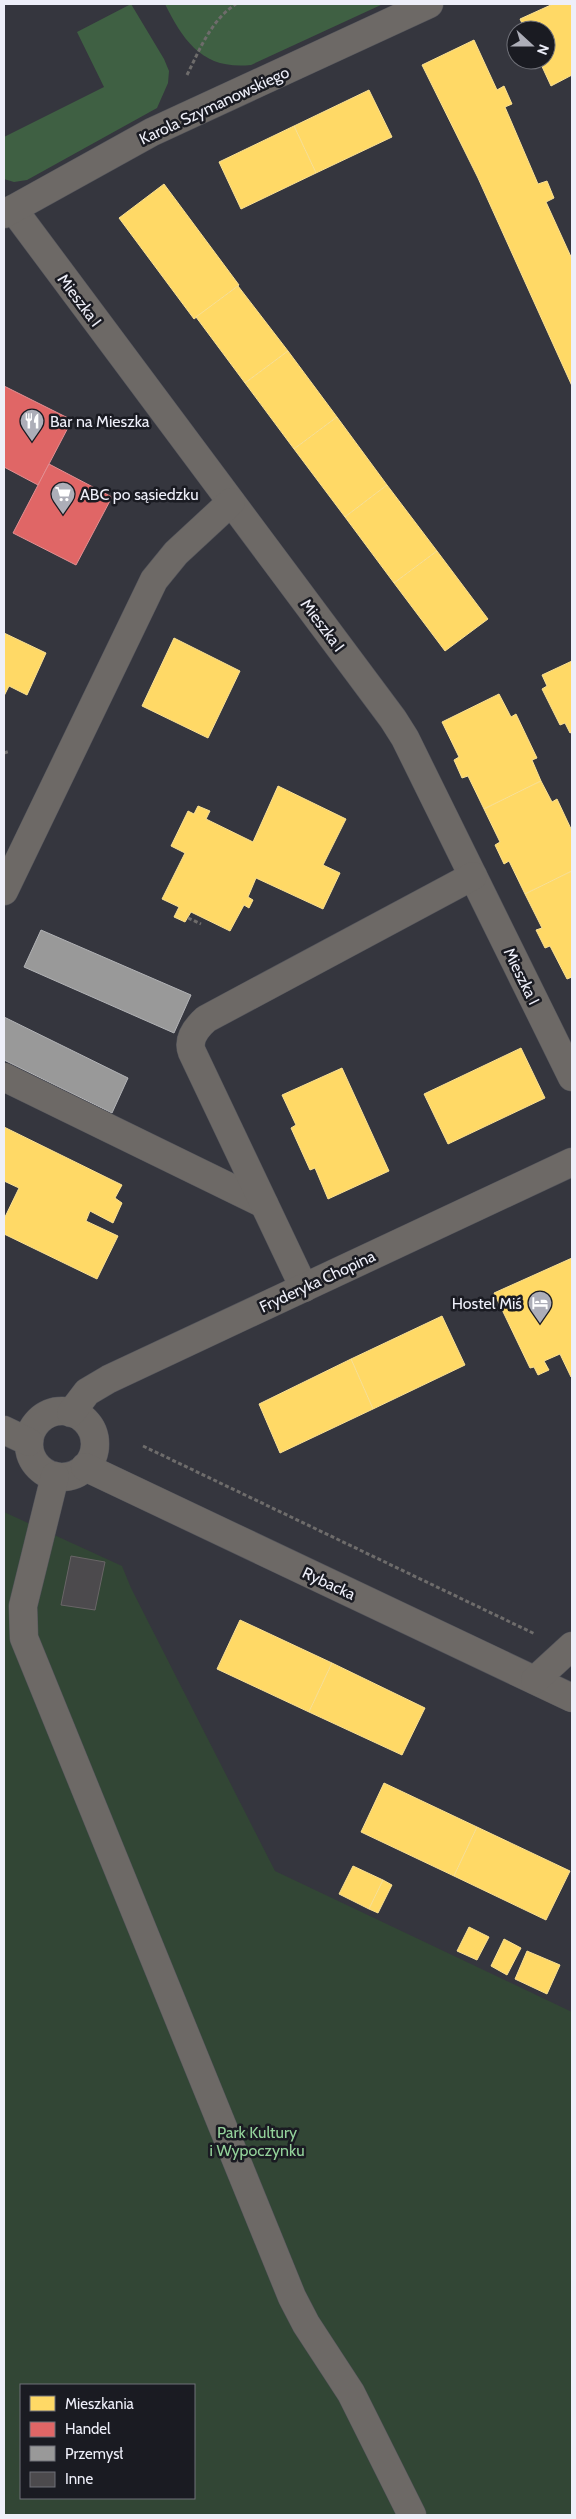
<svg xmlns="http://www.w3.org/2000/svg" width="576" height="2519" font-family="Cabin,sans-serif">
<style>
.green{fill:#324635;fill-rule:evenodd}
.forest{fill:#3f6043}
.homes{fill:#ffd966;stroke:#fae092}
.shops{fill:#e06666;stroke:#e48f92}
.industry{fill:#999;stroke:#b2b3b6}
.building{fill:#4c4a4d;stroke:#696567}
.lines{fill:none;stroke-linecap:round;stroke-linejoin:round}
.minor-casing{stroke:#53545b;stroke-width:29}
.path{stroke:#6e6c6b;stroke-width:3;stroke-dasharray:4 2.5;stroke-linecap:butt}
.minor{stroke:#6d6966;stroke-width:28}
.labels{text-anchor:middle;stroke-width:5;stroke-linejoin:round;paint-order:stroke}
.street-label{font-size:16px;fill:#eeeff9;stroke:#1a1b22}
.poi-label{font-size:16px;fill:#eeeff9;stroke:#1a1b22;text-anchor:start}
.park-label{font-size:16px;fill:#93d19a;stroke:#1a1b22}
</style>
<rect width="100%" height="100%" fill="#35363e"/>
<path class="green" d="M4,1512L122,1566L131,1588L275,1871L572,2012V2515H4ZM21,2385H194V2498H21Z"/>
<g class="forest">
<path d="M131,4L164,59L169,71L168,83L157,108L27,180L14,182L4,179V137L104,87L77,32Z"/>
<path d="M165,4H383L251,65C203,70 184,42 165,4Z"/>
</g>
<g class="homes">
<path d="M553,4H572V75L551,86L539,60H546V30H525L520,19Z"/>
<path d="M474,40L497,90L504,86L512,104L505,107L538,184L547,181L554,198L546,202L572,259V386L478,178L422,65Z"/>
<path d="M369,90L392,137L316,173L294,126Z"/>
<path d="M294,126L316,173L241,209L219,162Z"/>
<path d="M164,184L239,285L194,319L119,218Z"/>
<path d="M238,286L288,351L245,383L196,317Z"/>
<path d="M288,351L337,417L294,449L245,383Z"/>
<path d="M337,417L387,485L345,517L294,449Z"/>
<path d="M387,485L437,551L394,583L345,517Z"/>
<path d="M437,551L488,619L445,651L394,583Z"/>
<path d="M4,633L46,653L27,695L9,686L4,696Z"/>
<path d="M174,638L240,671L208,738L142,706Z"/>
<path d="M572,661V732L570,733L565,723L560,725L542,689L547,686L542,675Z"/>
<path d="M499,694L511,717L516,714L537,758L532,760L541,781L484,809L468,776L462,778L454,760L459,757L442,722Z"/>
<path d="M541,781L552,802L557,799L572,831V871L525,894L509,861L504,864L495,845L500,842L484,809Z"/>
<path d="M278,786L346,819L323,865L340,873L323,909L256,878L248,897L253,900L249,908L244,905L230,931L191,912L185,922L174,917L179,907L162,899L185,853L171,846L188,811L194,814L198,806L210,811L206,819L253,842Z"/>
<path d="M572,871V977L567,979L550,946L545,948L536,930L542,928L525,894Z"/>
<path d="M521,1048L545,1098L448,1144L424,1094Z"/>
<path d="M342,1068L389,1171L328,1199L315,1168L310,1170L291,1128L296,1125L282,1095Z"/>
<path d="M4,1127L122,1185L115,1198L122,1203L113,1223L90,1211L86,1221L118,1236L97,1279L4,1234V1219L19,1188L4,1181Z"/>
<path d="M572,1258V1377H571L560,1354L544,1361L549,1370L538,1375L534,1367L530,1368L494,1293Z"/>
<path d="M442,1316L465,1365L373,1409L351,1359Z"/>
<path d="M351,1359L373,1409L280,1453L259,1404Z"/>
<path d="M240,1620L332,1663L309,1712L217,1669Z"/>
<path d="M332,1663L425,1708L402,1755L309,1712Z"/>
<path d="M384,1783L477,1827L454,1876L361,1832Z"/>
<path d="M477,1827L570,1871L546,1920L454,1876Z"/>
<path d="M353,1866L383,1880L369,1909L339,1894Z"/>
<path d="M383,1880L392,1885L378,1913L369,1909Z"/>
<path d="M469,1927L489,1937L477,1960L457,1951Z"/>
<path d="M504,1939L521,1948L507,1975L491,1966Z"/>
<path d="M527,1951L560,1965L547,1994L515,1979Z"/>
</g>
<g class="shops">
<path d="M4,386L72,420L38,485L4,467Z"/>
<path d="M49,464L112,497L76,565L13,533Z"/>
</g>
<g class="industry">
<path d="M41,930L191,995L174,1033L24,967Z"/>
<path d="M4,1017L128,1078L112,1113L4,1060Z"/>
</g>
<path class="building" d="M71,1556L105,1562L95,1610L61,1605Z"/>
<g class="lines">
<defs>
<g id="minor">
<path d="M13,209L393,719L405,738L572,1077"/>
<path d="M4,214L152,132L429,4"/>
<path d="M4,891L154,580L176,553L231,502"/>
<path d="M4,1077L264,1204"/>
<path d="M304,1288L192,1052C187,1039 196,1028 206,1019L473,876"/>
<circle cx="62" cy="1444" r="33"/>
<path d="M71,1413L87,1392L109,1379L572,1162"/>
<path d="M4,1430L29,1442"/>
<path d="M85,1467L572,1698"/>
<path d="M55,1476L23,1606L24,1638L292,2297L306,2324L351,2393L412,2515"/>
<path d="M535,1680L572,1646"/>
</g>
</defs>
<use href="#minor" class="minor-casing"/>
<g class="path">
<path d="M187,75C200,49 211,20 236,4"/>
<path d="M4,753L10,751"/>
<path d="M188,918L201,924"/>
<path d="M143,1446L535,1634"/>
</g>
<use href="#minor" class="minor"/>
</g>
<defs>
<symbol id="restaurant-pin" viewBox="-11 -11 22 30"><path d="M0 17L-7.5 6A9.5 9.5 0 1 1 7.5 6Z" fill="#adaeb8" stroke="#1a1b22"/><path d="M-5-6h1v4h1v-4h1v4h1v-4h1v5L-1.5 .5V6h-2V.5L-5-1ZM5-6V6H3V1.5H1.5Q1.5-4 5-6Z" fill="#fff"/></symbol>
<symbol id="supermarket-pin" viewBox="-11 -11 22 30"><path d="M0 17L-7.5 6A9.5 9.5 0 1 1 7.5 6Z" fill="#adaeb8" stroke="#1a1b22"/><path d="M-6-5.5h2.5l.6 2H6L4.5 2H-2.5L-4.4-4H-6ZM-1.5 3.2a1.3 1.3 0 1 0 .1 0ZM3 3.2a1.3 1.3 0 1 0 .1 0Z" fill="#fff"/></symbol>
<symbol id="hotel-pin" viewBox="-11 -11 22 30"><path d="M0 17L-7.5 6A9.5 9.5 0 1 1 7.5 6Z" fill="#adaeb8" stroke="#1a1b22"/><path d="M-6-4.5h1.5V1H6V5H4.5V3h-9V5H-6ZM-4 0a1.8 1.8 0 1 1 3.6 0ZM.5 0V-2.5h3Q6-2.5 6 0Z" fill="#fff"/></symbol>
</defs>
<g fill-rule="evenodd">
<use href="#restaurant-pin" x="18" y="407" width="28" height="38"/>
<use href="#supermarket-pin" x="49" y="480" width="28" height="38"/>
<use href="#hotel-pin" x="526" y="1289" width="28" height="38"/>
</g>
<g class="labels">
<g class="street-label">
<text transform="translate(214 105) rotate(-25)" y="6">Karola Szymanowskiego</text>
<text transform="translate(80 300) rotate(53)" y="6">Mieszka I</text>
<text transform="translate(323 625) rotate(53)" y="6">Mieszka I</text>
<text transform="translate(522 976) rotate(64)" y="6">Mieszka I</text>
<text transform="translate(317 1281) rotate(-25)" y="6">Fryderyka Chopina</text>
<text transform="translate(329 1583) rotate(25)" y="6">Rybacka</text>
</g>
<g class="poi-label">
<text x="50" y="427">Bar na Mieszka</text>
<text x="80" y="500">ABC po sąsiedzku</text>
<text x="522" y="1309" text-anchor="end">Hostel Miś</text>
</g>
<g class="park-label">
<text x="257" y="2138">Park Kultury<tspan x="257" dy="18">i Wypoczynku</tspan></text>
</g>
</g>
<rect width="576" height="2519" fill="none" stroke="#eeeff9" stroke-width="10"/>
<rect x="20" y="2384" width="175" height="115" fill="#1a1b22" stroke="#6f7078"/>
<rect x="30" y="2396" width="25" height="15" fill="#ffd966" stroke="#6f7078"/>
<text x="65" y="2409" font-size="15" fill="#eeeff9">Mieszkania</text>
<rect x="30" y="2422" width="25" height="15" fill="#e06666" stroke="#6f7078"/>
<text x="65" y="2434" font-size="15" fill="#eeeff9">Handel</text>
<rect x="30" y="2446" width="25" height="15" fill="#999999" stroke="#6f7078"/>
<text x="65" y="2459" font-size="15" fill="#eeeff9">Przemysł</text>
<rect x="30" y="2472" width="25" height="15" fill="#4c4a4d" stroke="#6f7078"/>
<text x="65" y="2484" font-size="15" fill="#eeeff9">Inne</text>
<g transform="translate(531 45) rotate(111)"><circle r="24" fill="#1a1b22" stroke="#6f7078"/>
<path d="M0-4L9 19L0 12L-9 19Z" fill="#adaeb8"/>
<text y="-8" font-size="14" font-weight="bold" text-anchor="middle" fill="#eeeff9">N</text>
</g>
</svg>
